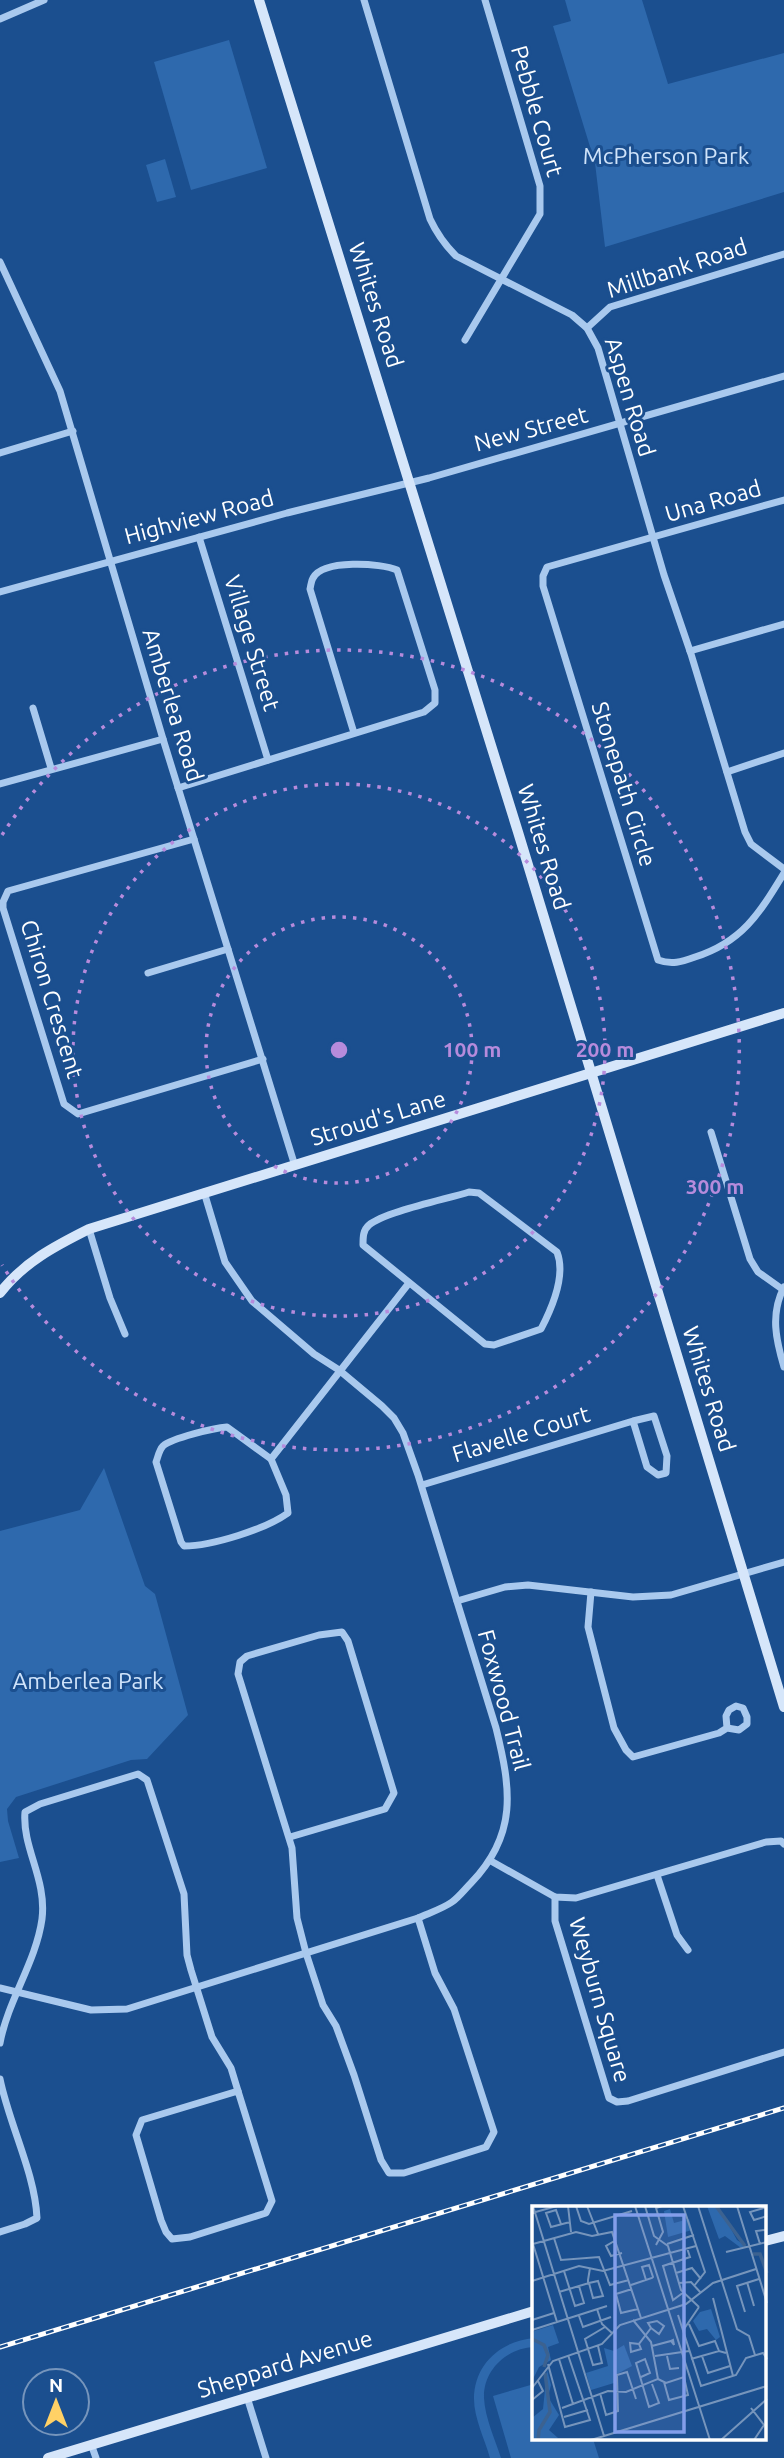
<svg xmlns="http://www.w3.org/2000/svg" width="784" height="2458" font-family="Ubuntu,sans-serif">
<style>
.green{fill:#2e69ad}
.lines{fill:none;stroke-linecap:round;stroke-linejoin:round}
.street{stroke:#a9c9ee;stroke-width:7}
.secondary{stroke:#d6e6fa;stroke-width:10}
.rail-casing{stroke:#fff;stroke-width:5}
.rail{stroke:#1b4f8f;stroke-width:2.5;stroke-dasharray:8;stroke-linecap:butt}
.ring{fill:none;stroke:#b68bdc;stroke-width:3.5;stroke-dasharray:3.5 7}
.labels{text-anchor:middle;stroke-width:6;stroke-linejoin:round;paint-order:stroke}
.street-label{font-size:23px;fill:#fff;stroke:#1b4f8f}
.park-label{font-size:23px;fill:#cfe3fa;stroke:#1b4f8f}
.inset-river{fill:none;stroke:#3c6290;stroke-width:3.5}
.inset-road{fill:none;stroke:#7695bc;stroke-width:2}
.view{fill:#839eea;fill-opacity:0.15;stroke:#839eea;stroke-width:3.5}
.inset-edge{fill:none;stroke:#fff;stroke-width:3.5}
.centre{fill:#b68bdc;stroke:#1b4f8f;stroke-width:3.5}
.ring-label{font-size:21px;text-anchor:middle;font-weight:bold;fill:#b68bdc;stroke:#1b4f8f;stroke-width:6;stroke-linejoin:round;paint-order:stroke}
</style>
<rect width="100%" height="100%" fill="#1b4f8f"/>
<g class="green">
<path d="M565,0H642L668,84L784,53V192L605,247L595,163L553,26L571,21Z"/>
<path d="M229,40L267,168L191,190L154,62Z"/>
<path d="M165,159L176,197L157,202L146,165Z"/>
<path d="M104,1468L145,1586L155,1594L188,1715L147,1759L131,1760L16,1797L7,1809L8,1821L19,1858L0,1862V1531L80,1510Z"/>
<path d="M534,2338V2347C507,2348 483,2370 484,2398C485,2418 495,2439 501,2458H490C485,2440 474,2418 474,2399C474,2364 501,2341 534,2338Z"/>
<path d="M534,2384V2439H593L599,2458H511L493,2396Z"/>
</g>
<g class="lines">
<g class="street">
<path d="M364,0L430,219C437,234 445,245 456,256L572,315L587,328L598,348L664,575L691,654L745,832L751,844L784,869"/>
<path d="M0,19L44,0"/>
<path d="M0,262L60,391L163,739L295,1166"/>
<path d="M587,328L610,307L784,254"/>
<path d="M465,340L540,214V186L485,0"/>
<path d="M0,453L73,431"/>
<path d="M784,500L547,567L543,576V586L658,960C672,965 681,962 695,957C742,942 759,914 784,873"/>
<path d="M199,537L268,760"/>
<path d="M0,592L287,513L429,478L784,376"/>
<path d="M690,651L784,624"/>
<path d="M33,708L51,768"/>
<path d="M727,772L784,753"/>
<path d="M0,784L163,739"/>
<path d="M178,788L424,712L435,703V690L397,570C381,563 323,559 313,578C311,581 311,585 310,589L354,733"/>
<path d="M194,839L8,891L3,902V908L64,1104L78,1114L263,1059"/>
<path d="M148,973L228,949"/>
<path d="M711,1132L750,1259L758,1272L782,1289"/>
<path d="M469,1192L479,1193L557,1252C566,1275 552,1308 541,1329L494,1345L485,1344L363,1245C363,1237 363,1230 369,1225C384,1212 447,1199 469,1192Z"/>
<path d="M89,1229L110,1298L125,1334"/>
<path d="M784,1287C770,1314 776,1340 784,1367"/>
<path d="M227,1427L271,1459L286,1495L288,1513C266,1529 212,1546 184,1546L181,1542L156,1462C158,1457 159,1450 163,1446C172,1438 214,1428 227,1427Z"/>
<path d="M271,1459L409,1283"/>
<path d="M422,1485L633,1421L654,1416L667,1456L666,1473L658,1475L647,1467L633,1421"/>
<path d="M591,1592L588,1627L614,1728L626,1750L633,1757L719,1733L727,1728L739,1730L747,1724V1717L743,1708L736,1706L729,1710L726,1716L727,1728"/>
<path d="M457,1601L505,1587L528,1585L633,1597L671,1595L784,1562"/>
<path d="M290,1837L385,1809L394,1793L348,1641L342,1632L319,1635L247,1656L240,1662L238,1674L292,1848L297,1918L306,1953L323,2005L336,2026L354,2075L381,2160L389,2173H404L486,2147L494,2132L454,2009L435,1973L418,1918"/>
<path d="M491,1861L555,1897L576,1898L766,1842L781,1841L784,1844"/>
<path d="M657,1875L677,1935L688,1950"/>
<path d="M555,1897V1921L609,2098L617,2102L628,2101L784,2052"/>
<path d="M0,1988L91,2010L127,2009L418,1918C429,1913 442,1909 452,1902C459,1897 465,1889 471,1883C518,1834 511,1789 496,1728L418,1475L403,1433L394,1418L382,1406L339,1370L314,1354L252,1301L225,1262L204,1192"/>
<path d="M0,2043C8,2000 36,1962 42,1919C47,1879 22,1848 25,1812L40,1804L138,1774L147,1780L184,1894L187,1955L191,1970L212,2037L231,2068L238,2091"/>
<path d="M0,2079C9,2124 35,2173 37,2218L25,2224L0,2232"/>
<path d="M238,2091L272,2201L266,2213L190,2237L172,2239L166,2232L161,2220L136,2135L142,2120Z"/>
<path d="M247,2397L266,2458"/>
<path d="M91,2444L96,2458"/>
</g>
<g class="secondary">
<path d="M259,0L518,832L784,1707"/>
<path d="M0,1293C24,1262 55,1246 89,1229L784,1013"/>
<path d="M765,2241L784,2236"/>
<path d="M48,2458L534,2311"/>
</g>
<defs>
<path id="rail" d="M0,2347L784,2108"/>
</defs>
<use href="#rail" class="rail-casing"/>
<use href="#rail" class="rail"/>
</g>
<g class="ring">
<circle cx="339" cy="1050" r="133"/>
<circle cx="339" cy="1050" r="266"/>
<path d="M2 835A400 400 0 1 1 2 1265"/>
</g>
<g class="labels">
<g class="street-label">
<text transform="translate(537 111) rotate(74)" y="8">Pebble Court</text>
<text transform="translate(677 268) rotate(-18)" y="8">Millbank Road</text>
<text transform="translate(376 305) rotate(72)" y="8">Whites Road</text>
<text transform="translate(630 397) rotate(73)" y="8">Aspen Road</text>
<text transform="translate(531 429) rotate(-15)" y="8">New Street</text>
<text transform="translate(713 501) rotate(-16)" y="8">Una Road</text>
<text transform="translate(199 517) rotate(-15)" y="8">Highview Road</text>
<text transform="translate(252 643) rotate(73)" y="8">Village Street</text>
<text transform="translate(173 705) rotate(73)" y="8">Amberlea Road</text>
<text transform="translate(624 784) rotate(73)" y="8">Stonepath Circle</text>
<text transform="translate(544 847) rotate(73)" y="8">Whites Road</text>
<text transform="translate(52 999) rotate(73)" y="8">Chiron Crescent</text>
<text transform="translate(378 1118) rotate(-17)" y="8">Stroud's Lane</text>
<text transform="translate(709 1389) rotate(73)" y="8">Whites Road</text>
<text transform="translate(521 1434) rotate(-17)" y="8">Flavelle Court</text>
<text transform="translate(504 1700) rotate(75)" y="8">Foxwood Trail</text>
<text transform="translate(600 2000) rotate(74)" y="8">Weyburn Square</text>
<text transform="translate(285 2364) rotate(-17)" y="8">Sheppard Avenue</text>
</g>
<g class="park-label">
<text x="666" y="164">McPherson Park</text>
<text x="88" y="1689">Amberlea Park</text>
</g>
</g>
<g transform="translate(532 2206)">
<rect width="234" height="234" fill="#1b4f8f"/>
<path d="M175,0L187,1L205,34L216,41L209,42L193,30L187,33ZM138,3L142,17L157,13L160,24L136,31L132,5ZM179,103L188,131L184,134L175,123L167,125L161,115L168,106ZM21,119L27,137L16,141L19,154L7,161L0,175V130L2,125ZM92,139L100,160L85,168L82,177L59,184L54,167L76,160L72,142L82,145ZM15,164L19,179L16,191L27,209L17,224L26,232L0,234V212L11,203Z" fill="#2e69ad"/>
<path class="inset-river" d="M184,0L213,40M221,48H228L235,67M0,133L12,139L16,149L12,161M6,234L7,224L18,206L13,167"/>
<path class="inset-road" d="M1,0L72,230M36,0L39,26M44,0L49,15L57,18L100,5M55,0L66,28M103,0L178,234M113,0L122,30L136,40L149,84L167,101M151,0L173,66L162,80M166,0L205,123L217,130L223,149M205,0L235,97M235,1L218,6L222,14L235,10M0,7L25,0M29,18L24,4L14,7L19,21L38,16M22,32L29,54L67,51L78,79L97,74M84,34L74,40L79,50L90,47M135,38L162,29M228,38L224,25L233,24M124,39L131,26L124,2L130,0M194,46L235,36M32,65L43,100L52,97L47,80M144,67L160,62L169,73M0,75L47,60L71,65L164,40M215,76L222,100M147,77L159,76L169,87M99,79L120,72L121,71L117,59L110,61L114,74M100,83L84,88L89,107L106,103M27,86L57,77L66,75L71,90L61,92L57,77L56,76V74L58,62M152,86L141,94L131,60L158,51L155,42M181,92L201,170M65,103L70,118L80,127M213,106L205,80L227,73M146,109L169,180L204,169L214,152L231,147L235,153M47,110L51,121L79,111M0,114L22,107M25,116L1,38L44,26L60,30L80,26L109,112M157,118L167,140L183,135L187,145M152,123L167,101M0,124L75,100M107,138L98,137L99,146L109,143L107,138L119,122L116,117L125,115L132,120L127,128L119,122M66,140L70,157L61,159L53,133L73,121M120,140L139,135L142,139L141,134L139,135M123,150L157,145M135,150L138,163L147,162M170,150L176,167L198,160M27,153L41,198M159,153L187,145L194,147M16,158L33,221L58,214L36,149M109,171L118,167L113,153L104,157L117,201L127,197L120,178M126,173L134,177L152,171L156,189L137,194L132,176M0,182L21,155L70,138L88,119L154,98L181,77L224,63M68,187L74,209L86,205L85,169L95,166L104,193M0,194L11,185L6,175M30,202L76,185L94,186L126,173L119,136L101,114M219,202L232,219L222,234M32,211L56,204M59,234L235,180M189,234L235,193"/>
<path class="view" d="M83,9H152V226H83Z"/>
<rect width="234" height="234" class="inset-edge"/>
</g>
<circle cx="339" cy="1050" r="10" class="centre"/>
<g class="ring-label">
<text x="472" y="1057">100 m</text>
<text x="605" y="1057">200 m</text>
<text x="715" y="1194">300 m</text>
</g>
<g transform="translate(56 2402)"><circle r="33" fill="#1b4f8f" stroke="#7695bc" stroke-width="2"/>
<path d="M0-5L12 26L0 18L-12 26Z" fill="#ffd166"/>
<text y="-10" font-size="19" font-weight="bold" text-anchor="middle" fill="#ffffff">N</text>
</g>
</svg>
